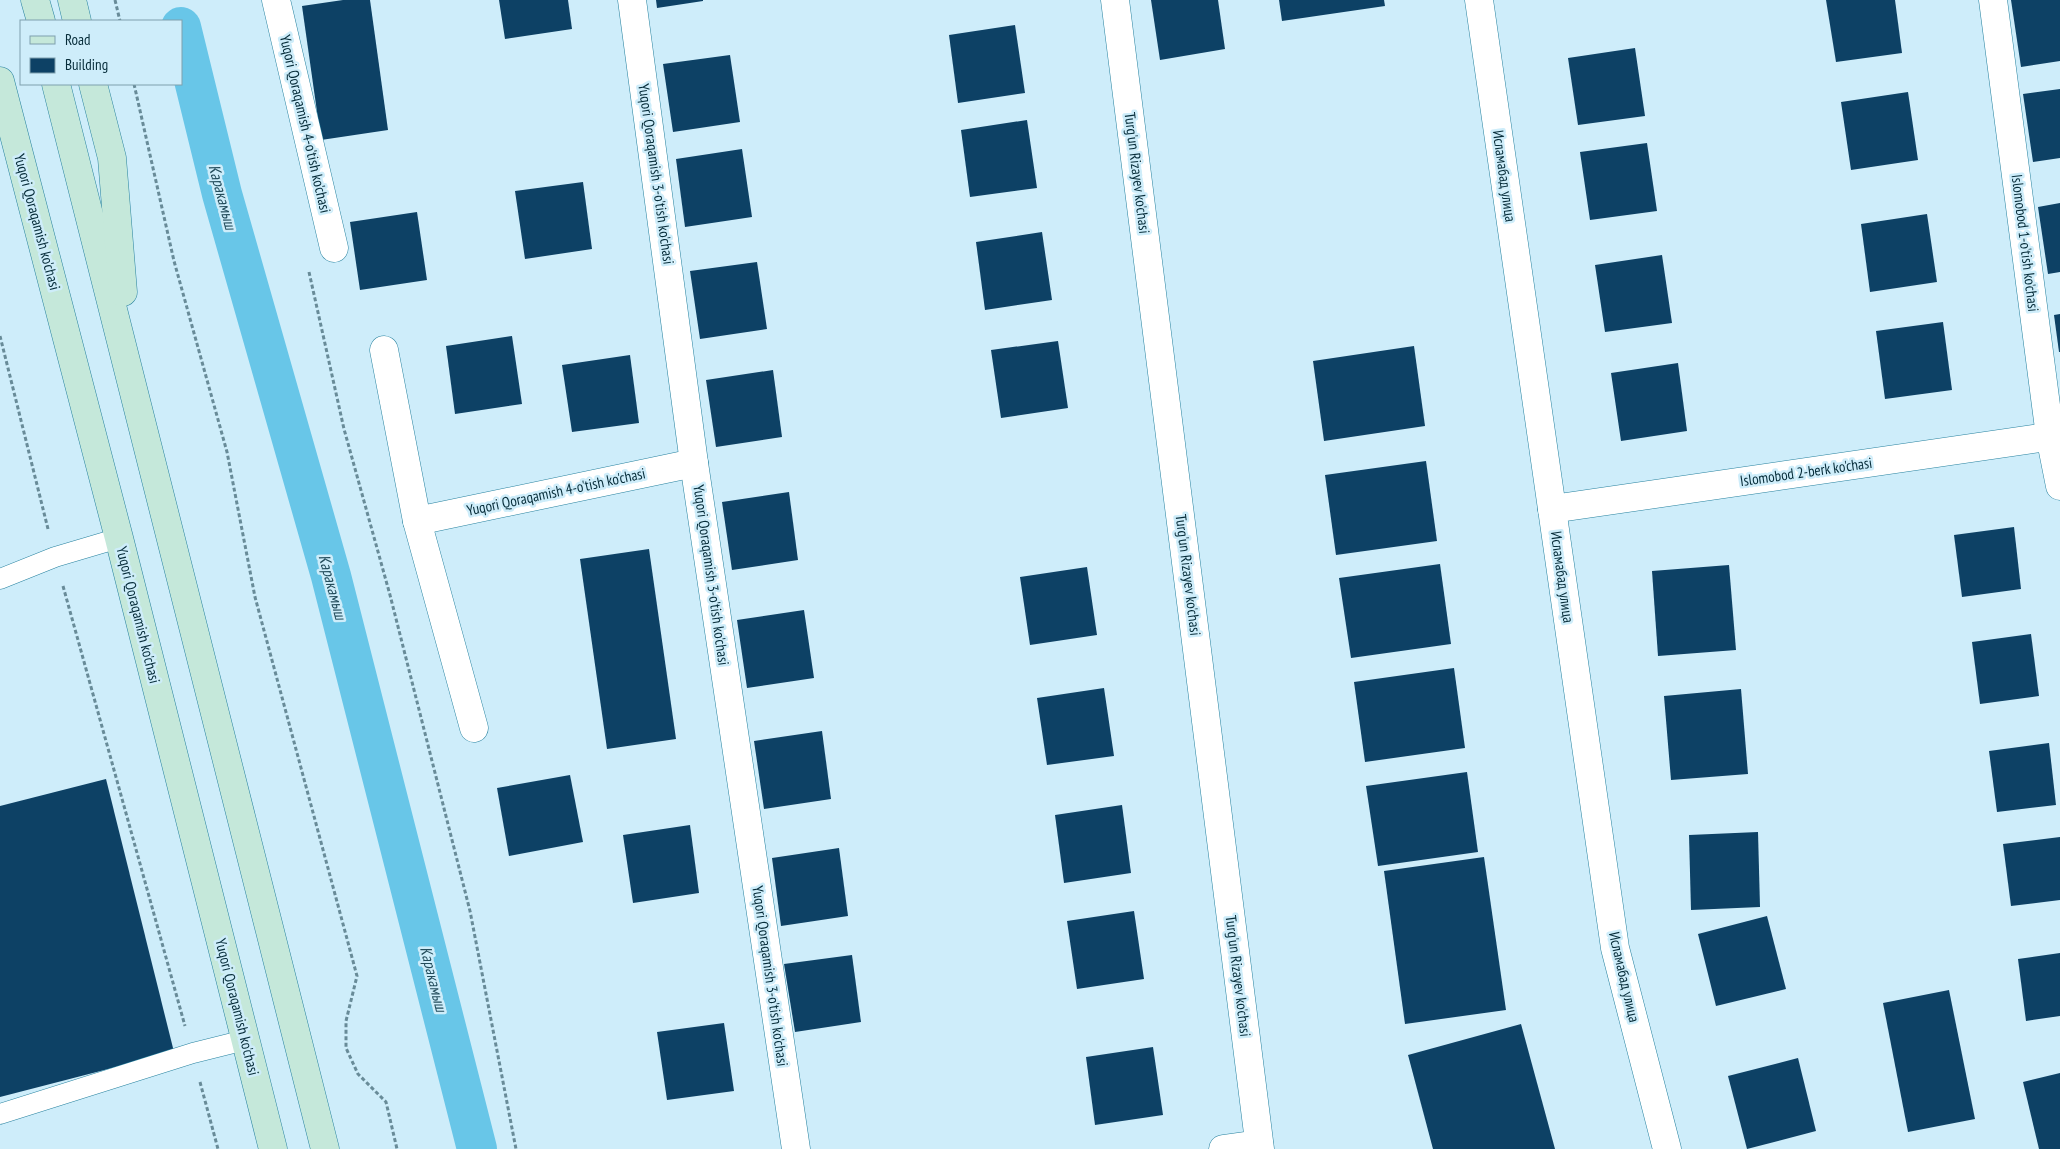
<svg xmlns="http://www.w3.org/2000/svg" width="2060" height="1149" font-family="'PT Sans Narrow',sans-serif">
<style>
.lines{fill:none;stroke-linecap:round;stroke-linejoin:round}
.canal{stroke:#68c6e8;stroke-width:40}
.building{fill:#0d4165}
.lane-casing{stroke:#27829f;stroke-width:21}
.street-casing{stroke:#27829f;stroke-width:29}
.secondary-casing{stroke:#27829f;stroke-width:29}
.path{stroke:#688b98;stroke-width:3;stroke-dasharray:4 2.5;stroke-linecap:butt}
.lane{stroke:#fff;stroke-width:20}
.street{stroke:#fff;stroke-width:28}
.secondary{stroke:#c5e8da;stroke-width:28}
.labels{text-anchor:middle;stroke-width:5;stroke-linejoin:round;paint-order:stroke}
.street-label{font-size:15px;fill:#062c39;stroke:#ceedfa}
.water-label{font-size:16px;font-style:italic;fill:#244d5c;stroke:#ceedfa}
</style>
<rect width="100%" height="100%" fill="#ceedfa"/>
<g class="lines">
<path class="canal" d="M181,27L222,194L331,576L477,1149"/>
</g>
<g class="building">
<path d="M343,0H370L388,130L321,140L302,6Z"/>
<path d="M499,0H568L572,29L505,39Z"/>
<path d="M656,0H703V1L657,8Z"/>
<path d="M1151,0H1218L1225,49L1160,60Z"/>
<path d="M1279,0H1384L1385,6L1282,21Z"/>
<path d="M1826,0H1895L1902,53L1836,62Z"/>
<path d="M2011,0H2060V61L2021,67Z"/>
<path d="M1015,25L1025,93L958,103L949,35Z"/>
<path d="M1635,48L1645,116L1578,125L1568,58Z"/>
<path d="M730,55L740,122L673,132L663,64Z"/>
<path d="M2060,89V158L2033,162L2023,94Z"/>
<path d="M1908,92L1918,160L1851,170L1841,102Z"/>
<path d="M1027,120L1037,188L970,197L961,130Z"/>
<path d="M1647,143L1657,211L1590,220L1580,152Z"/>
<path d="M742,149L752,217L685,227L676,159Z"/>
<path d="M583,182L592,249L525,259L515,191Z"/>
<path d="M2060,203V272L2048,274L2038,207Z"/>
<path d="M417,212L427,280L360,290L350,222Z"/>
<path d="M1927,214L1937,282L1870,292L1861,224Z"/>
<path d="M1042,232L1052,300L985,310L976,242Z"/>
<path d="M1662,255L1672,323L1605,332L1595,265Z"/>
<path d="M757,262L767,329L700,339L690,271Z"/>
<path d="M2060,314V352H2059L2054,315Z"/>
<path d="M1943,322L1952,390L1885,399L1876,331Z"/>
<path d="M512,336L522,404L455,414L446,346Z"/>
<path d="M1058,341L1068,408L1001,418L991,350Z"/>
<path d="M1414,346L1425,426L1324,441L1313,361Z"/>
<path d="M630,355L639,423L572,432L562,365Z"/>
<path d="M1678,363L1687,431L1621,441L1611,373Z"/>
<path d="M773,370L782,437L716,447L706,380Z"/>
<path d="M1426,461L1437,541L1336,555L1325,475Z"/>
<path d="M789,492L798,560L732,570L722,502Z"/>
<path d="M2014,527L2021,589L1962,597L1954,535Z"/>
<path d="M649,549L676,739L607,749L580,559Z"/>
<path d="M1440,564L1451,644L1351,658L1339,578Z"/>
<path d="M1729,565L1736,650L1658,656L1652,571Z"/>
<path d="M1087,567L1097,635L1030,645L1020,577Z"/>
<path d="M804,610L814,678L747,688L737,620Z"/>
<path d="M2031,634L2039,696L1980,704L1972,642Z"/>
<path d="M1454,668L1465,748L1365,762L1354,682Z"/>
<path d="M1104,688L1114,756L1047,765L1037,698Z"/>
<path d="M1741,689L1748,774L1671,780L1664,696Z"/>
<path d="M822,731L831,799L764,809L754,741Z"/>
<path d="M2049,743L2056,805L1997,812L1989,751Z"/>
<path d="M1467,772L1478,852L1378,866L1366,786Z"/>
<path d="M570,775L583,842L509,856L497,788Z"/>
<path d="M106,779L174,1052L0,1097V806Z"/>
<path d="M1122,805L1131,873L1064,883L1055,815Z"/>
<path d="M690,825L699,893L633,903L623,835Z"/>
<path d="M1758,832L1760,907L1691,910L1689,835Z"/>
<path d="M2060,837V900L2011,906L2003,844Z"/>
<path d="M839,848L848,916L781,926L772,858Z"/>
<path d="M1484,857L1506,1010L1405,1024L1384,871Z"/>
<path d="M1134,911L1144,979L1077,989L1067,921Z"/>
<path d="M1767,916L1786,989L1716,1006L1698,934Z"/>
<path d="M2060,953V1016L2026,1021L2018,959Z"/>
<path d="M852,955L861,1022L795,1032L784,964Z"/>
<path d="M1949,990L1975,1119L1908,1132L1883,1003Z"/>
<path d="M724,1023L734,1091L667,1100L657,1032Z"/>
<path d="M1521,1024L1555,1149H1433L1408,1055Z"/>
<path d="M1153,1047L1163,1115L1095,1125L1086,1057Z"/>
<path d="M1798,1058L1816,1131L1747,1149L1728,1076Z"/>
<path d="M2060,1073V1149H2039L2023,1082Z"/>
</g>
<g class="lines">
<defs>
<g id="lane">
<path d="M0,579L55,557L119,538"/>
<path d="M0,1114L193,1053L245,1040"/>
</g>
<g id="street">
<path d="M276,0L334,248"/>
<path d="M632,0L694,463L796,1149"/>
<path d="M1115,0L1260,1149"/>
<path d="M1479,0L1615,948L1667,1149"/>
<path d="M1993,0L2050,436L2060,486"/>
<path d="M384,350L417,521L474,728"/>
<path d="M1552,509L2060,435"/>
<path d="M417,521L694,463"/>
<path d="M1223,1149L1259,1144"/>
</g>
<g id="secondary">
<path d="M35,0L41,21"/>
<path d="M72,0L77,21"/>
<path d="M0,81L119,538L273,1149"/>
<path d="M56,84L325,1149"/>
<path d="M93,84L112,158L123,292"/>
</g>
</defs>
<use href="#lane" class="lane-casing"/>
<use href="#street" class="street-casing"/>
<use href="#secondary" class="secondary-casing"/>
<g class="path">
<path d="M115,0L120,21"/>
<path d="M134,84L174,261L227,452L255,597L357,976L346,1021V1048L358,1074L386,1102L397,1149"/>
<path d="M309,272L344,429L390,595L470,911L516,1149"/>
<path d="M0,336L48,529"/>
<path d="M63,586L185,1026"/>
<path d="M200,1082L218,1149"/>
</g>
<use href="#lane" class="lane"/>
<use href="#street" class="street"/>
<use href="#secondary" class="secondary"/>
</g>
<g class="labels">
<g class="street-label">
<text transform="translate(305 124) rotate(77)" y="5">Yuqori Qoraqamish 4-o'tish ko'chasi</text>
<text transform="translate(1137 173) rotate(83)" y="5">Turg'un Rizayev ko'chasi</text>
<text transform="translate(656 174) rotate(82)" y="5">Yuqori Qoraqamish 3-o'tish ko'chasi</text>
<text transform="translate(1504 176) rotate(82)" y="5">Исламабад улица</text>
<text transform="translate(37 222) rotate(75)" y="5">Yuqori Qoraqamish ko'chasi</text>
<text transform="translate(2025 243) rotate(83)" y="5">Islomobod 1-o'tish ko'chasi</text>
<text transform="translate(1806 472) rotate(-8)" y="5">Islomobod 2-berk ko'chasi</text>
<text transform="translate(556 492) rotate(-12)" y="5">Yuqori Qoraqamish 4-o'tish ko'chasi</text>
<text transform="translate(711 575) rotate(82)" y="5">Yuqori Qoraqamish 3-o'tish ko'chasi</text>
<text transform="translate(1188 575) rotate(83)" y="5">Turg'un Rizayev ko'chasi</text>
<text transform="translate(1562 577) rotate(82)" y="5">Исламабад улица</text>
<text transform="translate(138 615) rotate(76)" y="5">Yuqori Qoraqamish ko'chasi</text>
<text transform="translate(770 976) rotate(82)" y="5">Yuqori Qoraqamish 3-o'tish ko'chasi</text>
<text transform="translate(1238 976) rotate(83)" y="5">Turg'un Rizayev ko'chasi</text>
<text transform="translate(1624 977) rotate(77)" y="5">Исламабад улица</text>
<text transform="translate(237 1007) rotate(76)" y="5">Yuqori Qoraqamish ko'chasi</text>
</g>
<g class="water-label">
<text transform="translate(223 197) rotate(75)" y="6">Каракамыш</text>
<text transform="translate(333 587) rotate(75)" y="6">Каракамыш</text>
<text transform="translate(434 979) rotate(76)" y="6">Каракамыш</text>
</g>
</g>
<rect x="20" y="20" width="162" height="65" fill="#ceedfa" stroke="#7ea0ad"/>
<rect x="30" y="36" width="25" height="8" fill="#c5e8da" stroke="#7ea0ad"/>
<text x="65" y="45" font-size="15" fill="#062c39">Road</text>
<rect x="30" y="58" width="25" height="15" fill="#0d4165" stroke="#7ea0ad"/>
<text x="65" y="70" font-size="15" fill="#062c39">Building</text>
</svg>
